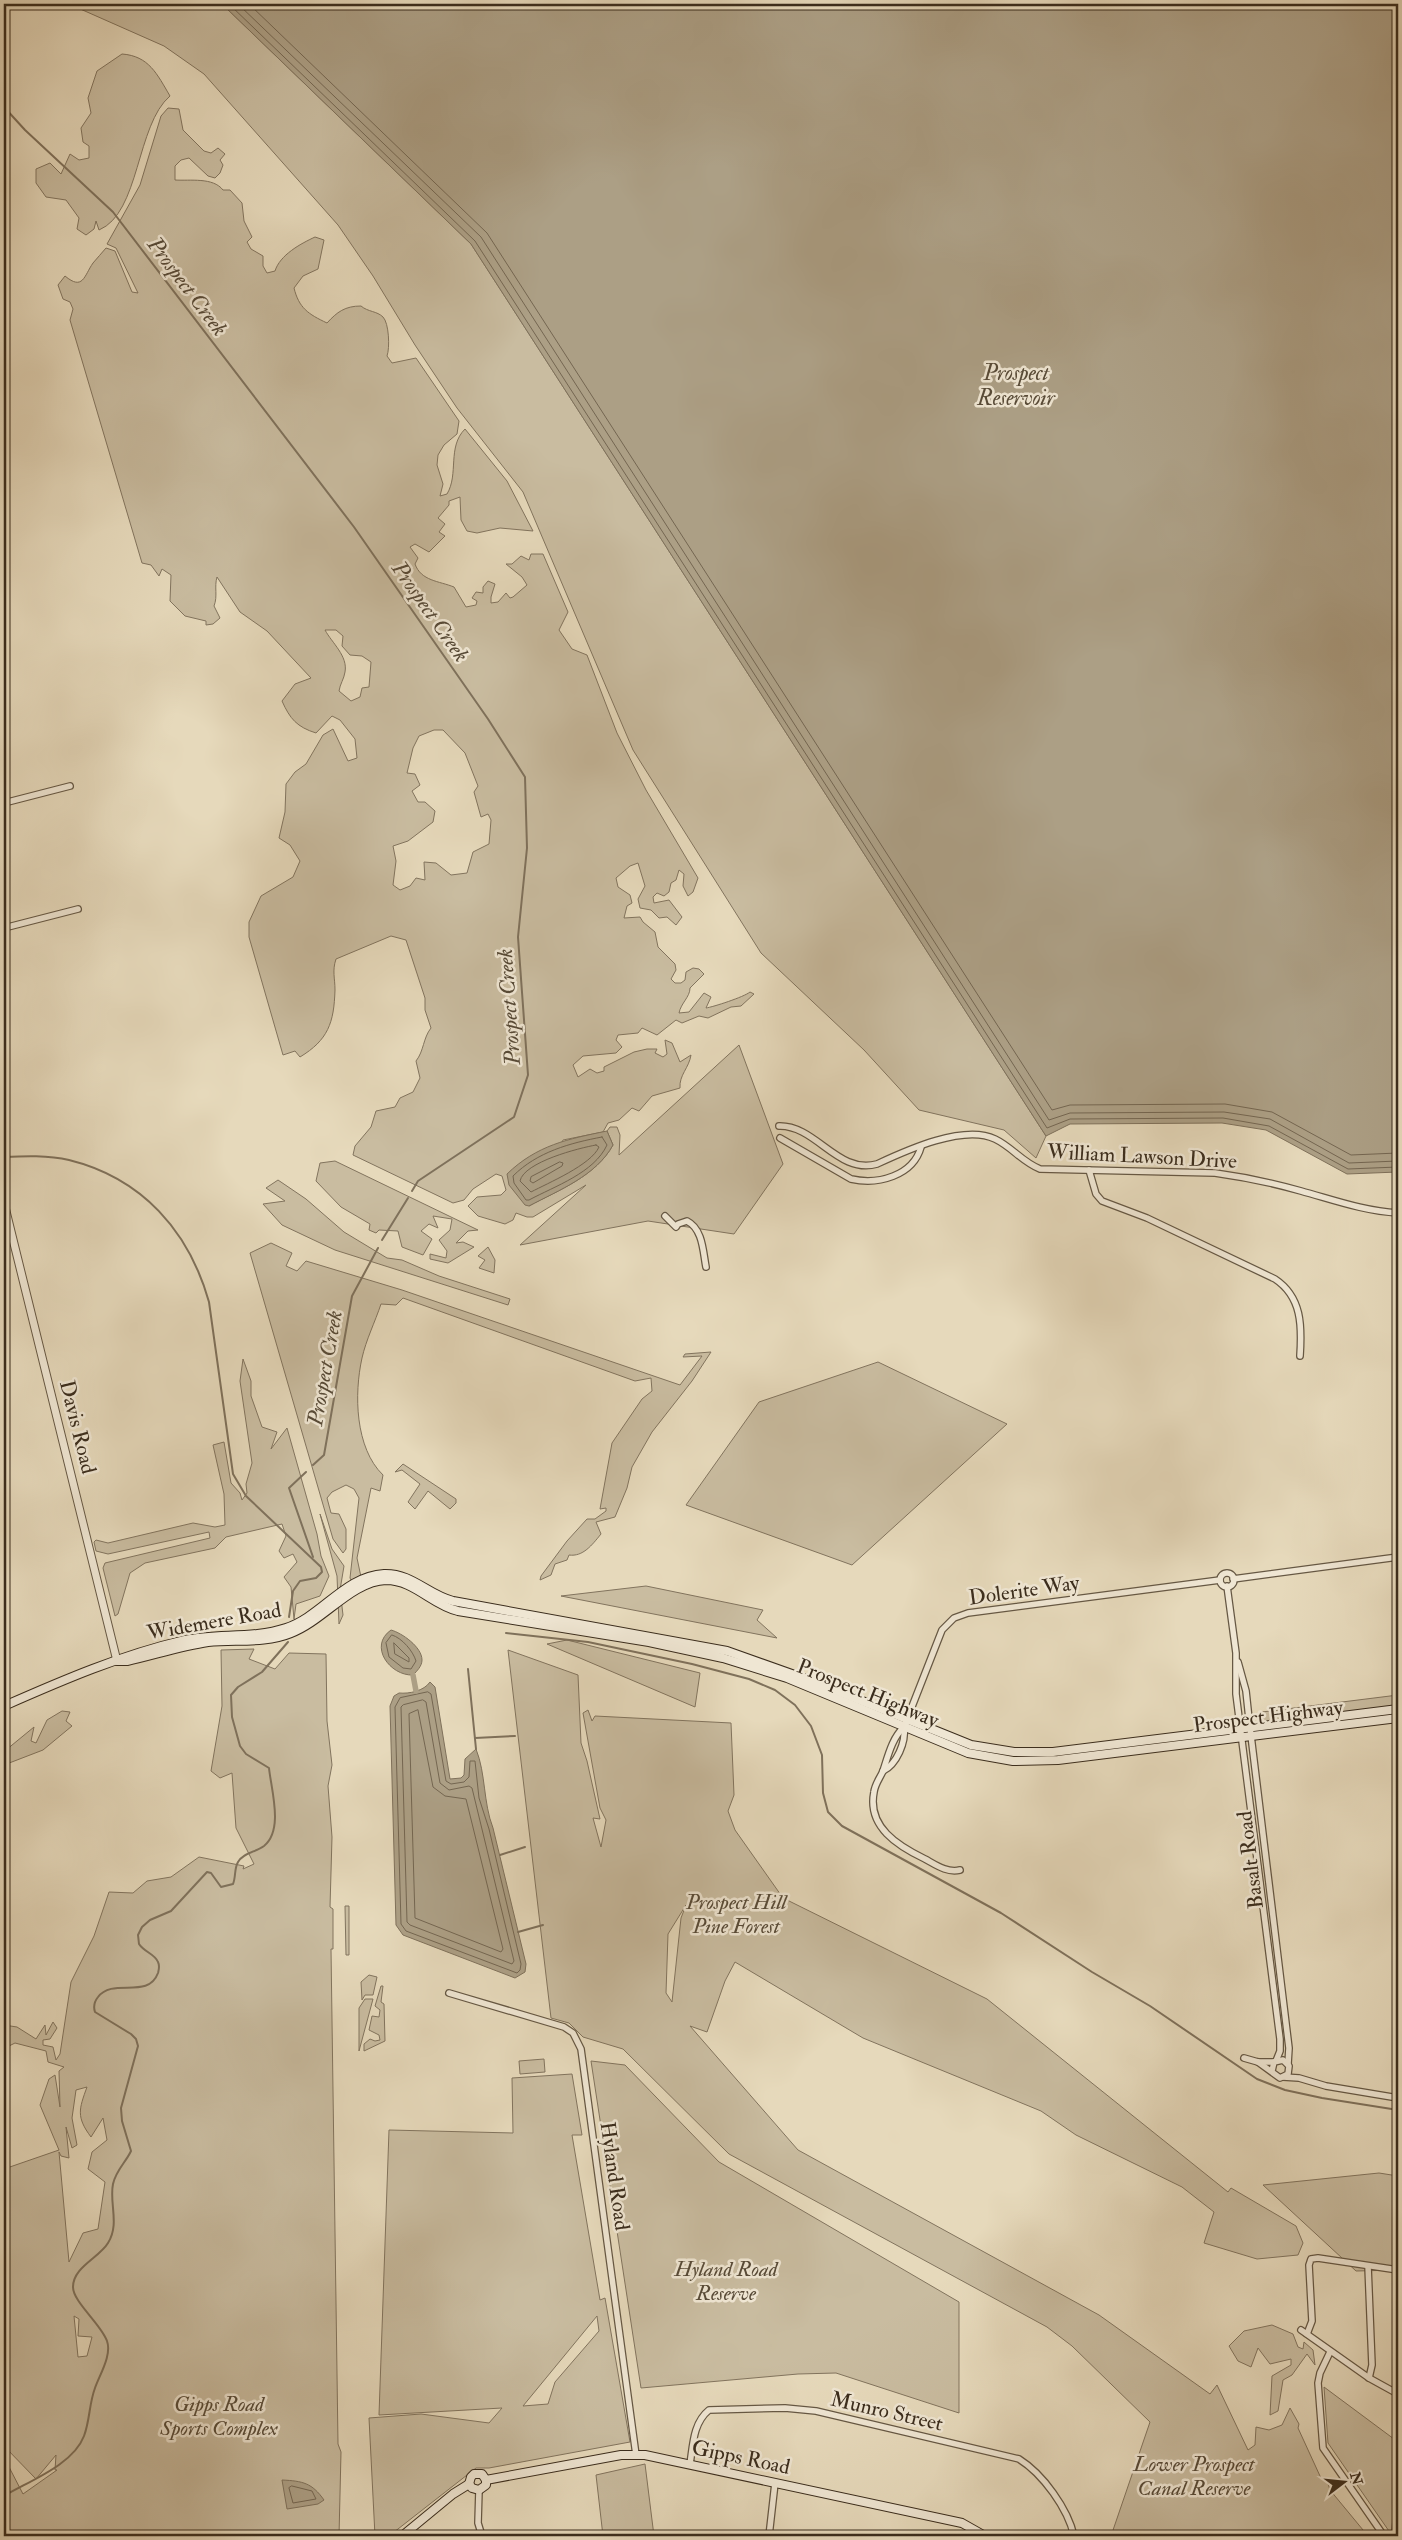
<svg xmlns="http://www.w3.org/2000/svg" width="1402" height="2540" font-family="'IM FELL Double Pica',serif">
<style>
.green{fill:#c9bca0;stroke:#82745e;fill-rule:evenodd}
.water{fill:#ac9f85;stroke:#7f715b}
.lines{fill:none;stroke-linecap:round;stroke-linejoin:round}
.shore{stroke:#746651;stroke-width:1}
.stream{stroke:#7f715b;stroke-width:2}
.canal{stroke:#ac9f85;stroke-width:5.5}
.minor-casing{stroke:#665844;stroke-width:8}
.tertiary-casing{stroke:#665844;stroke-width:9}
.secondary-casing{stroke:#3b2d1d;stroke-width:10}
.minor{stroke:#efe6d3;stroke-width:5.5}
.tertiary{stroke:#efe6d3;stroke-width:7}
.secondary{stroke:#efe6d3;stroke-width:8}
.labels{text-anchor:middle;stroke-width:5;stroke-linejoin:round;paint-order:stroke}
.street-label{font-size:21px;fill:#3b2d1d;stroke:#efe6d3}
.park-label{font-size:21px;font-style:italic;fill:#574a37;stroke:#efe6d3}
.water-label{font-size:22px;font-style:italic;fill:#574a37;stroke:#efe6d3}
</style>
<rect width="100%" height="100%" fill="#e6d9bb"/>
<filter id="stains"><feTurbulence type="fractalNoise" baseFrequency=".004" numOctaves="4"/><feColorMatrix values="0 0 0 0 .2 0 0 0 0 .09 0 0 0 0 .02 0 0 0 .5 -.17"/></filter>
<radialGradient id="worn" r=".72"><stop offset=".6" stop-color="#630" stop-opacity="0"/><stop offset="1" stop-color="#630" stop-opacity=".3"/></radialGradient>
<g class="green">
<path d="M69,4H222L471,244L1046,1136L1036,1158L1004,1130L919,1110L864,1050L761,953L633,750L523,492L457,408L415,345L373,276L338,225L204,74L164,46Z"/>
<path d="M122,54C149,56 157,74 170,96C136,125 140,213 99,230L96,221L94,229L86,235L77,229L79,218L66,200L46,197L36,183V169L50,163L61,174L70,154L79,160L89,158V146L83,142L81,128L91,113L88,98L97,71Z"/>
<path d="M168,108L179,109L183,130L204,151L211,153L218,148L225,154L220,160L223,165L220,173L215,178L208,176L189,158L181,160L175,166V180C190,181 213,177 223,190H230L242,203L244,221L252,237L247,242L251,249L263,256V266L267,273L275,271C280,255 300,244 315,237L324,240L318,269L303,276L294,288C299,308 308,314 327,323C337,312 345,306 361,306C368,312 377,311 383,317C389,323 390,348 387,356L392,363L416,358L459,421L457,434L444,445L438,455L437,465L443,484L440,496L447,494C459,474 447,447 465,429L507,481L533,531L500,528L477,533L467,531L461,520L460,497L449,501V505L438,518L445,524L439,532L445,536L429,552L415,544L410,547L418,558L415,564C421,581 439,581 454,587L466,607L476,605L477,601L472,598L476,592L483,593V587L488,581L495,584L491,597V603L498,602L506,593L510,598L513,597L527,585L522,577L506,564H512L521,556L529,560L531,554H543L568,612L559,630L572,649L587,655L617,733L646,790L698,878L693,892L688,896L683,886L684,874L679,870L676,880L671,883L669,892L664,896L657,893L653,897L654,903L669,900L682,917L676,925L667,917L659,918L651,910L640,908L638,899L645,886L638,863L630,866L616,878L618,887L630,895L632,903L627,906L624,918L640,917L643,922L655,932L658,947L675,964L676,970L671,979L675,983H681L685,980L686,972L693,968L699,969L704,974L690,988C690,997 681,1003 679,1013L689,1012L704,993L711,997L706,1008C713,1007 744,997 750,992L754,994L741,1006L731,1007L708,1018L699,1016L682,1023L676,1020L657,1035L642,1028L638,1033L618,1035L616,1040L622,1047L616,1053L583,1056L573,1065L578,1077L590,1069L597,1073L604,1071V1067L634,1052L647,1049H657L655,1053L663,1057L667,1054L665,1040L672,1043L680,1062L691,1055C689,1068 679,1075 680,1088L652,1096L639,1111L632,1108L619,1120L608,1123L603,1132L563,1140L529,1206C559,1190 596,1176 613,1145L607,1131L610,1127H617L620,1135L619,1155L739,1045L783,1164L734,1234L648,1221L520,1245L586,1185L533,1217H527L516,1213L513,1220L505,1224L478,1216L468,1206L477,1197L501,1195L506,1190L502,1176L496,1174L473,1189L464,1200L453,1203L353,1155L355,1146L371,1127L376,1111L395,1107L400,1098L413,1092L420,1078L416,1061C424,1051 423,1038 431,1028L425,1010V998L406,940L391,936L336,959C332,971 335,978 335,990C334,1023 328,1040 300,1057L295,1051L283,1055L249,937V922L261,896L293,877L300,861L290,845L279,838L285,812L286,784L295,772L306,764L323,735L333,729L348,761L357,758L355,739L340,720L332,716L316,733C297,727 290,719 282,701L295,684L311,678L267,631L240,612L217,577C214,587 218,596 214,606L220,618L213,624L206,625V621L185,616L170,601L171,575L162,569L159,576L151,565L142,563L70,320L73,309L70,302L63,299L58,285L65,276C83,291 84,276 93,263C97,258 102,253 106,248L115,251L132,292L138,293L116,248L107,244L140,185L161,116ZM325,630H336L343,636L342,646L350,655L362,656L371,662L369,687L362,688L360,697L351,701L339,691C340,684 344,679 345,672C348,656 332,643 325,630ZM434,730H443L465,753L478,786L474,792L481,817L488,814L491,820L489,844L473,852L467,873L451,875L436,863L424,862L425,880L416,878L410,886L400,890L393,885L396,861L393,846L408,841L433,822L435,811L425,802H418L412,791L420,785L415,774L407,773L413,748L419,736Z"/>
<path d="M335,1161L478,1230L468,1231L456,1243L463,1242L474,1247L448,1263L430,1259V1254L446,1258L447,1251L439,1240L450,1230L452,1219L433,1216L438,1228L429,1224L421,1231L432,1239L423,1255L402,1247L398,1231L379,1230L376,1233L369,1230L370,1224L341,1207L316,1181L320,1163Z"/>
<path d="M278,1180L306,1199L344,1232L387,1258L402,1260L439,1276L510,1299L508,1305L335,1250L282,1225L263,1204L285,1201L266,1188Z"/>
<path d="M271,1243L292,1253L286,1266L297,1271L306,1261L402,1290L680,1385L702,1356L683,1357L685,1354L711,1352L692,1381L652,1432L632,1467L627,1488L615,1517L596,1522L601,1534C592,1545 583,1557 569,1555L567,1560L555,1564L551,1575L540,1580L541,1576L567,1541L587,1519H595L606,1511V1508L600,1509L612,1443L642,1399L652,1391L651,1378L635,1381L403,1298L396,1305L381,1304C375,1322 366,1340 362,1358C354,1394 355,1448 383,1475L380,1491L371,1488L357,1558L361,1577L352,1582L350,1578L359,1498L354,1489L346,1485L332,1492L327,1498L331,1513L339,1514L346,1529V1549L343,1553L333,1539L250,1253Z"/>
<path d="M488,1247L495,1260L494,1273L479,1268L485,1260L478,1256Z"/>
<path d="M243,1359L251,1381V1396L262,1427L277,1432L271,1449L287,1428L317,1534L321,1556L329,1576L320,1596L296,1604L294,1619L291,1587L284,1577L297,1562L293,1554L284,1558L279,1551L286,1536L282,1524L226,1537L215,1548L145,1563L130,1573L118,1614L115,1616L103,1568L105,1563L210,1538L209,1532L108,1554L96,1551L94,1542L96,1540L108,1543L193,1523L215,1527L225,1525L224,1494L213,1445L224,1442L231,1483L240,1493L242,1500L247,1493L246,1484L252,1463L240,1381Z"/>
<path d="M878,1362L1007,1424L852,1565L686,1505L759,1402Z"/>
<path d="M403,1464L456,1499V1503L450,1509L428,1491L415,1509L408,1502L420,1484L402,1470L395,1472Z"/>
<path d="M320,1514L332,1549L344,1566L340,1590L343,1615L339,1624L337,1576Z"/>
<path d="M646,1586L763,1610L757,1620L777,1638L561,1596Z"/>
<path d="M567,1640L700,1673L695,1707L547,1644Z"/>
<path d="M254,1649L249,1659L275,1669L289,1653L326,1654L327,1721L332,1765L328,1786L332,1837L330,1907L333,1909V1949H331L338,2444L341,2452L339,2536H4V2471L9,2467L23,2494L57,2470H55L56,2455L36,2479L4,2446V2169L59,2150L40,2105L49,2079L55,2075L60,2107L59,2071L64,2067L48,2062L46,2051L15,2043L9,2046L4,2042V2025L17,2027L36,2039L45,2025L46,2035L53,2022L57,2028L50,2039L43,2040V2045L53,2047L56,2060L60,2054L71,1982L94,1936L109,1892L133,1893L147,1881L171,1877L199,1857L244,1866L243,1869L254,1864L236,1828L232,1773L220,1778L211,1771L222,1706L221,1650ZM87,2087C79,2109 76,2117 91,2137L103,2118L107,2140L92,2152L88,2169L105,2182L98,2229L83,2233L69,2262L59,2152L61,2156L69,2158L66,2127L72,2148L77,2145L72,2118L76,2090ZM74,2316L79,2319L78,2336L92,2337L87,2356L78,2357Z"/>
<path d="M508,1650L578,1675L581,1743L587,1761L600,1819L593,1818L601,1847L606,1820L600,1808L583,1713L588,1710L592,1721L595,1716L731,1723L734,1795L728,1811L735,1830L783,1898L987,1999L1228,2192L1231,2188L1296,2226L1303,2243L1298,2255L1257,2259L1204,2243L1214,2212L1182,2187L1076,2135L1041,2111L863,2038L735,1962L725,1981L707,2032L690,2026L798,2150L1099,2315L1210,2394L1217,2385L1248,2450L1255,2445L1256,2427L1269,2430L1282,2425L1290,2408L1299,2424L1298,2428L1320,2476L1324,2481L1326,2477L1330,2490L1368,2536H1111L1150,2422L1072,2346L1047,2327L729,2154L623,2049L583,2037L569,2023L551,2018ZM686,1905L681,1918L672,2002L666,1993L668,1934Z"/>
<path d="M1398,1695V1706L1264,1722L1262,1712Z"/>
<path d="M62,1711L70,1712L66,1721L72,1726L43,1750L4,1765V1742H6V1750L34,1727L31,1741L36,1743L47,1720Z"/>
<path d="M345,1906H349V1955H346Z"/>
<path d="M369,1975L377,1977L373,1995H365L362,2000L361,1982Z"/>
<path d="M381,1986H383L381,2002L384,2004L385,2041L364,2051V2044L370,2039L375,2041L380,2040L379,2035L369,2030L372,2016L379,2017L380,2010L375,2006Z"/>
<path d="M365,1999H373L359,2051V2008Z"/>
<path d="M544,2059L545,2072L520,2074L519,2061Z"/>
<path d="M591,2061L625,2065L719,2162L959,2302V2413L836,2373L798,2374L641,2388Z"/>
<path d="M572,2074L582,2135H572L600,2300L605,2298L630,2442L489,2468H476L389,2536H375L369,2418L421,2414L489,2423L502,2408L379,2415L389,2130L513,2133L512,2078ZM597,2316L599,2331L555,2382L548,2404L523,2406Z"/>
<path d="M1379,2173L1398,2176V2270L1356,2271L1263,2185Z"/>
<path d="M1272,2325L1293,2334L1298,2347L1303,2349L1304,2342L1313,2350L1315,2365L1307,2354L1292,2375L1283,2380L1278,2411L1270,2415L1272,2376L1291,2365V2359L1270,2364L1258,2348L1251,2367L1238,2361L1229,2346L1244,2331Z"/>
<path d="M1324,2387L1398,2442V2479L1391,2534L1328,2443Z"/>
<path d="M645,2464L654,2536H603L596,2475Z"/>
</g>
<g class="water">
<path d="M222,4H1398V1172L1347,1174L1266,1130L1222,1123L1070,1124L1046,1136L471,244Z"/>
<path d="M607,1131L613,1145C596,1176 559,1190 529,1206L525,1205L509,1185L507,1174C537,1145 568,1139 607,1131Z"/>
<path d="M391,1630C402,1633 422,1647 422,1660C422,1666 417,1671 413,1675C390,1676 368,1646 391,1630Z"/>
<path d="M430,1682L435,1687L450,1779L461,1778L464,1775L465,1759L476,1749C486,1774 483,1802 493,1828L526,1964L525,1972L515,1978L403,1935L396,1925L390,1706L394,1696L399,1693C409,1694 424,1691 430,1682Z"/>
<path d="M282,2480C303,2481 312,2483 324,2500L318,2504L287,2509Z"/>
</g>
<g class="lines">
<g class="shore">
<path d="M229,4L475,241L1047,1128L1070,1119L1223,1118L1269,1126L1348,1169L1398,1167"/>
<path d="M238,4L481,237L1049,1120L1070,1113L1224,1112L1270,1119L1349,1163L1398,1161"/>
<path d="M249,4L487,233L1052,1110L1070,1105L1225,1104L1272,1112L1351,1155L1398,1153"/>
<path d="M602,1137L607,1145C594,1173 555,1186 529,1200H526L514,1183L513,1176C537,1152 570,1143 602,1137Z"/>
<path d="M596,1145L599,1147C591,1165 548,1183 531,1192L520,1181C524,1162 579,1148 596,1145Z"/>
<path d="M560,1162L563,1163L562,1166L533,1183L530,1181L531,1177Z"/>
<path d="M392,1635C402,1638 413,1651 416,1661L411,1669L403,1668L389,1657L386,1643Z"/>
<path d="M394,1643L409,1658V1662L395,1654Z"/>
<path d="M428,1692L431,1694L446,1781L451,1784L464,1782L469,1777L470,1761H475L479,1798L489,1829L521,1964L520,1970L517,1973L406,1931L401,1924L395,1707L400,1698Z"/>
<path d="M423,1700L426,1702L440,1783L449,1790L469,1786L472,1788L514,1961L512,1964L410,1925L407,1922L401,1707L403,1705Z"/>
<path d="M418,1710L433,1787L445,1796L466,1799L503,1949L501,1952L415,1918L409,1714Z"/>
<path d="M292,2486L312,2491L316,2499L293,2503L289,2488Z"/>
</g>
<g class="stream">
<path d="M4,107L25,130L113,212L354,527L488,719L525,777L527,848L518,937L528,1075L514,1117L418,1181L412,1191"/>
<path d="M4,1157C24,1156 48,1155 69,1160C142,1178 189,1231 209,1302L233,1474L246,1496L321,1567L322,1572L316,1578L300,1581L293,1591L289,1617"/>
<path d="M382,1240L408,1198"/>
<path d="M313,1465L324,1455L352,1296L378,1248"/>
<path d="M306,1472L289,1488L313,1557"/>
<path d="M506,1633L588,1642L692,1664L749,1679L775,1690L795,1705L811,1726L822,1755L823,1793L828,1812L842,1826L1001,1913L1092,1972L1150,2006L1257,2079L1285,2090L1322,2098L1398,2110"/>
<path d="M468,1669L476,1749"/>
<path d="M475,1738L515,1736"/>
<path d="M500,1855L525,1847"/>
<path d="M518,1932L543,1925"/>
<path d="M4,2496C29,2481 73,2465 84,2436C90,2420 89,2404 95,2388C100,2374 112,2355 107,2341C101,2324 73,2302 73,2287C73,2267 99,2258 108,2243C120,2224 109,2203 113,2184C116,2170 126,2162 131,2151L122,2121L121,2108L138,2046L136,2039L131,2034L95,2012C93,2006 94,2002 98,1997C113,1977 148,2000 158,1973C159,1969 160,1966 158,1962C155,1954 144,1952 139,1944L138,1935L142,1927L150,1920L171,1911L207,1872L211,1873L221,1887L233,1884C236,1877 234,1869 238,1862C243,1853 256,1852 264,1846C284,1830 271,1789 269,1768L246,1754L240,1746L232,1717L231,1695L238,1687L262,1672L288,1642"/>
</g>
<path class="canal" d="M413,1675L416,1691"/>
<defs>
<g id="minor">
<path d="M4,803L70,786"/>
<path d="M4,928L78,909"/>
<path d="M779,1126C816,1125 838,1175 877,1164C907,1150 964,1124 995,1139C1012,1147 1022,1162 1040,1169L1215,1173C1244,1177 1273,1183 1301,1191C1334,1200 1364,1211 1398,1213"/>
<path d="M780,1138L851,1179C878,1185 913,1176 921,1147"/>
<path d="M1089,1170L1096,1194L1102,1201L1147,1218L1275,1279C1302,1297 1302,1326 1300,1356"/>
<path d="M665,1216L676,1227L678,1224L687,1221C703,1229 703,1252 706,1267"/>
<circle cx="1227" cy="1580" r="7"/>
<path d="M1233,1579L1398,1557"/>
<path d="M1227,1586L1236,1653V1694L1280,2039V2051L1276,2061"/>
<path d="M1238,1662L1246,1691L1249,1719L1289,2048L1288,2064"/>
<path d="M883,1771C897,1764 906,1742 904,1727"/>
<path d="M960,1870C947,1873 936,1865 925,1859C898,1846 867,1827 874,1792C875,1784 880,1778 883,1771C888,1756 892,1738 904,1727L942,1630L954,1618L968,1613L1220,1580"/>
<path d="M449,1993L564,2027L573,2033L581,2049L636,2455"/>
<path d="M1244,2058L1258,2062H1274"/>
<path d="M1258,2062L1280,2078L1288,2074L1289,2066L1283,2060L1274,2062L1272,2071"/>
<path d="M1283,2077L1299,2078L1326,2086L1398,2098"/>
<path d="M1368,2266L1372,2365L1369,2378"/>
<path d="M1301,2330L1369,2378L1398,2394"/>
<path d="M1307,2334L1312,2321L1309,2265L1311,2259L1318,2258L1398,2270"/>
<path d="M1330,2352L1320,2373L1318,2383L1323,2448L1384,2536"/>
<path d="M690,2464C693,2445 693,2423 709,2410L785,2408L816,2411L1019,2459C1043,2474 1068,2509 1074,2536"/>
<path d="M479,2490L478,2523L482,2536"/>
<path d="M769,2536L775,2483"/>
</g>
<path id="tertiary" d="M4,1203L117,1661"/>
<g id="secondary">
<path d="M117,1661H127C154,1655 181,1646 208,1642C236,1639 264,1644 291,1633C323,1621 352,1581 386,1580C414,1580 432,1605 458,1611L649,1642L723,1658L787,1678L968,1753L1013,1761L1058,1760L1398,1718"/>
<path d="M4,1706C63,1680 121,1655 185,1640C218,1633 253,1639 286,1628C321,1617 345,1576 384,1574C412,1573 428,1595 453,1601L727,1651L820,1684L971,1745L1014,1752H1053L1398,1709"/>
<path d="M486,2480L621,2455H645L962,2523L985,2536"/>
<path d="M469,2484L471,2477L474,2474H482L486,2480"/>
<path d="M469,2484L472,2488L479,2490L486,2485V2480"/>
<path d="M402,2536L453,2494L469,2484"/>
</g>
</defs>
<use href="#minor" class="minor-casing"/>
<use href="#tertiary" class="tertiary-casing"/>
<use href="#secondary" class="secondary-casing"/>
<use href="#minor" class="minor"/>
<use href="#tertiary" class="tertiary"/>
<use href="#secondary" class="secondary"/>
</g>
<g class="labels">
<g class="street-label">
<text transform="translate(1142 1156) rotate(3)" y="7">William Lawson Drive</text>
<text transform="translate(78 1427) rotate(76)" y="7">Davis Road</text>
<text transform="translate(1024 1590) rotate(-8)" y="7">Dolerite Way</text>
<text transform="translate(214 1621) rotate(-10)" y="7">Widemere Road</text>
<text transform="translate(868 1693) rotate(22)" y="7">Prospect Highway</text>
<text transform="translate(1268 1716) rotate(-7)" y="7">Prospect Highway</text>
<text transform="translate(1250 1860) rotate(-97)" y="7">Basalt Road</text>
<text transform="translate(615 2176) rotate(82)" y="7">Hyland Road</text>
<text transform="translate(887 2411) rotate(13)" y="7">Munro Street</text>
<text transform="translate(741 2457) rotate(12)" y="7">Gipps Road</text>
</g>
<g class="park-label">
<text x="736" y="1909">Prospect Hill<tspan x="736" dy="24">Pine Forest</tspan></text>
<text x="726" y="2276">Hyland Road<tspan x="726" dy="24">Reserve</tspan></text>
<text x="219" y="2411">Gipps Road<tspan x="219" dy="24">Sports Complex</tspan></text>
<text x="1194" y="2471">Lower Prospect<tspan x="1194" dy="24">Canal Reserve</tspan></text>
</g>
<g class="water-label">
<text transform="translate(188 286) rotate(53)" y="8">Prospect Creek</text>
<text x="1016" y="380">Prospect<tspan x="1016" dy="25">Reservoir</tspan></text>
<text transform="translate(431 611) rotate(55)" y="8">Prospect Creek</text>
<text transform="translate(508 1007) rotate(-94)" y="8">Prospect Creek</text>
<text transform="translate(324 1368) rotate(-80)" y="8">Prospect Creek</text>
</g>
</g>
<rect width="1402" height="2540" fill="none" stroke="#e6d9bb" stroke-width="20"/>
<rect x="5" y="5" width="1392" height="2530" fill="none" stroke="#3b2d1d" stroke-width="2.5"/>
<rect x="10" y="10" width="1382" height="2520" fill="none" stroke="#3b2d1d"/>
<g transform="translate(1344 2482) rotate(74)" stroke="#efe6d3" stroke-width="4" paint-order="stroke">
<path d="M0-4L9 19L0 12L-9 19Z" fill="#3b2d1d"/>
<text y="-8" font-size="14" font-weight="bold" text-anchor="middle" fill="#3b2d1d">N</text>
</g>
<rect width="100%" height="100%" filter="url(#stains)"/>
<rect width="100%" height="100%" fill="url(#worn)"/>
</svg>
